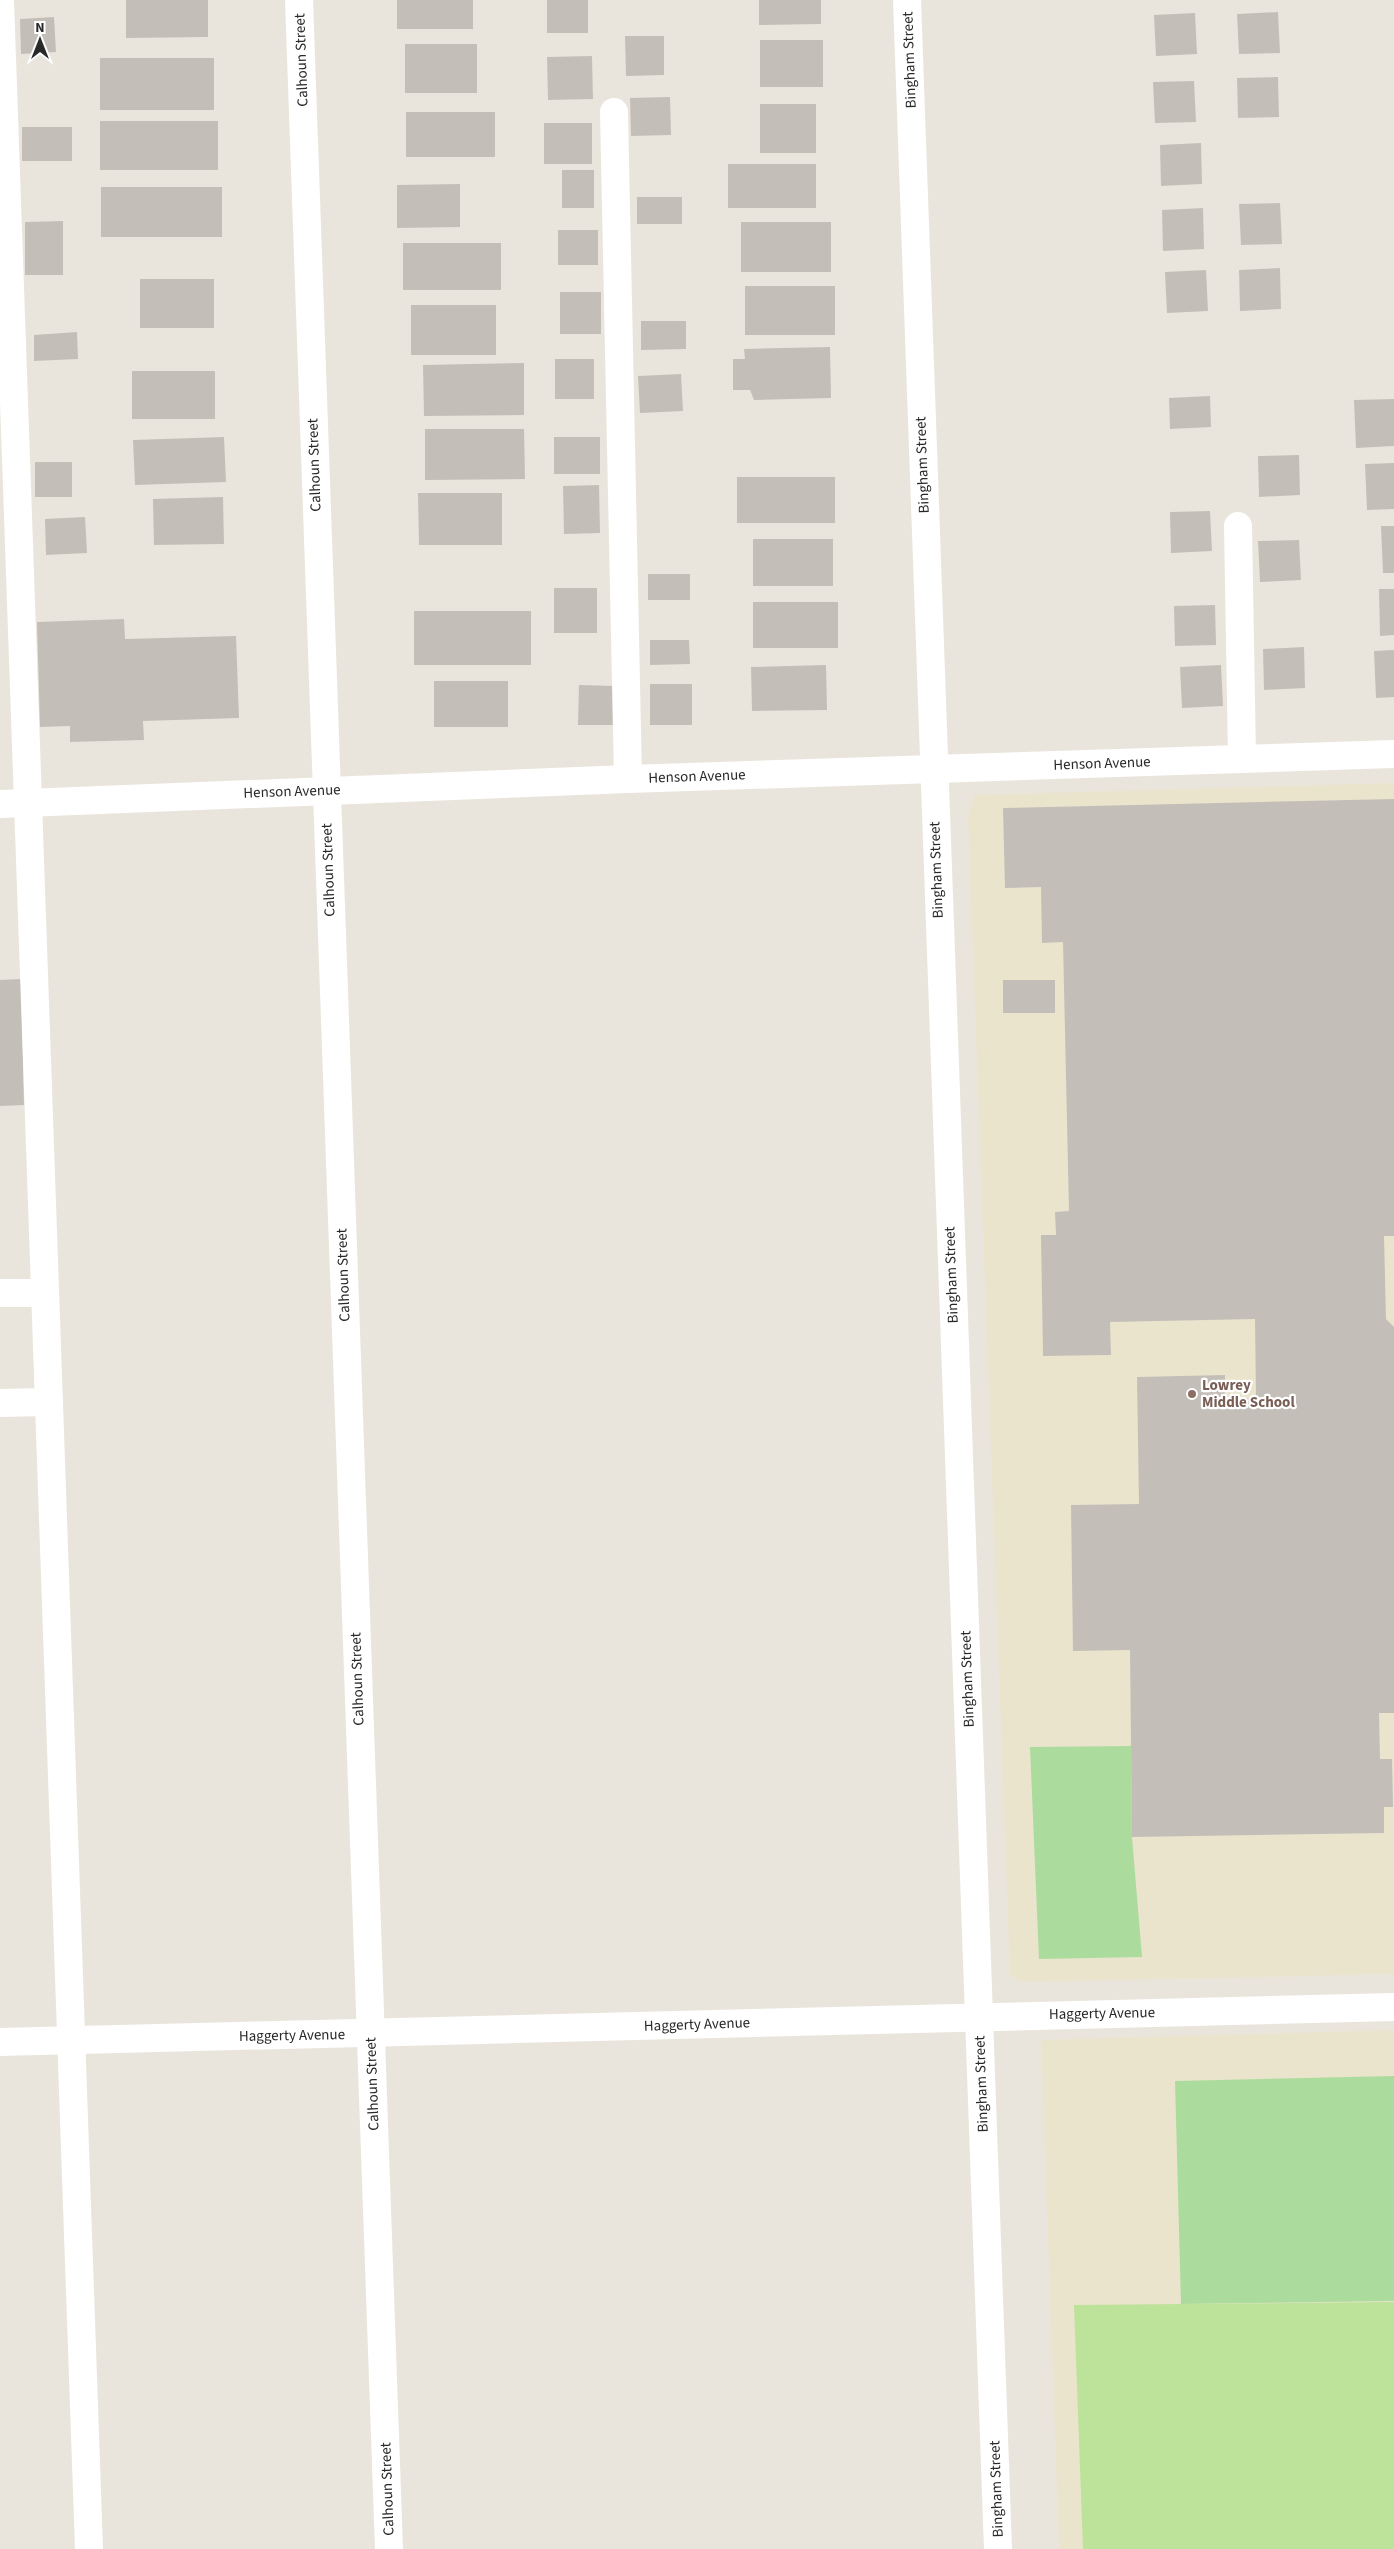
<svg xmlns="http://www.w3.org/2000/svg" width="1394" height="2549" font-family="'Source Sans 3',sans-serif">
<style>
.education{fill:#eae4cd}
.green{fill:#acdc9d}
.pitch{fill:#bce399}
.building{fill:#c3bfb8}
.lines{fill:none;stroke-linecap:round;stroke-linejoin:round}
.minor{stroke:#fff;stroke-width:28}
.education-dot{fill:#8d6e63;stroke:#fff;stroke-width:2}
.labels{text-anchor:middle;stroke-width:4.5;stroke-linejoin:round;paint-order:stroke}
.street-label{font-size:15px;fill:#292929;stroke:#fff}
.education-label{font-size:15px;font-weight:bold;fill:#785e54;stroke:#fff;text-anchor:start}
</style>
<rect width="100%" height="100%" fill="#eae5dc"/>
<g class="education">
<path d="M1394,783V1974L1023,1982L1010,1976L968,814L975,795Z"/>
<path d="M1394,2030V2549H1059L1041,2040Z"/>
</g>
<g class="green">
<path d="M1131,1746L1132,1837L1142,1957L1039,1959L1030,1747Z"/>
<path d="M1394,2076V2301L1181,2304L1175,2081Z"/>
</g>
<path class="pitch" d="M1394,2302V2549H1083L1074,2305Z"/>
<g class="building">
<path d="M126,0H208V37L126,38Z"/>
<rect x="397" y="0" width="76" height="29"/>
<rect x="547" y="0" width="41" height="33"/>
<path d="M759,0H821V24L759,25Z"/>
<path d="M1278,12L1280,53L1239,54L1237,14Z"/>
<path d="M1195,13L1197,54L1156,56L1154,15Z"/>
<path d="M54,17L56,52L21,54L20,19Z"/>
<path d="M625,36H664V75L626,76Z"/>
<rect x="760" y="40" width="63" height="47"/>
<rect x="405" y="44" width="72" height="49"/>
<path d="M592,56L593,99L548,100L547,57Z"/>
<rect x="100" y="58" width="114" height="52"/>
<path d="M1278,77L1279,117L1238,118L1237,78Z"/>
<path d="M1194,81L1196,122L1155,123L1153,82Z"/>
<path d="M670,97L671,135L631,136L630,98Z"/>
<rect x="760" y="104" width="56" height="49"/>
<rect x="406" y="112" width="89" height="45"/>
<rect x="100" y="121" width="118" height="49"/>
<rect x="544" y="123" width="48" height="41"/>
<rect x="22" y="127" width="50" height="34"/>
<path d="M1201,143L1202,184L1161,186L1160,145Z"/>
<rect x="728" y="164" width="88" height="44"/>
<rect x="562" y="170" width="32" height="38"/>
<path d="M460,184V227L397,228V185Z"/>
<rect x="101" y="187" width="121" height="50"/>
<rect x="637" y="197" width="45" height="27"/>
<path d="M1280,203L1282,244L1241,245L1239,204Z"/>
<path d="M1203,208L1204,249L1163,251L1162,210Z"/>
<path d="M63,221V275H25V222Z"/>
<rect x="741" y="222" width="90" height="50"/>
<rect x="558" y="230" width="40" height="35"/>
<rect x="403" y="243" width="98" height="47"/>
<path d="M1280,268L1281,309L1240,311L1239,270Z"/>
<path d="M1206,270L1208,311L1167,313L1165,272Z"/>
<rect x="140" y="279" width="74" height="49"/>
<rect x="745" y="286" width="90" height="49"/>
<rect x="560" y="292" width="41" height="42"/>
<rect x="411" y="305" width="85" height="50"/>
<path d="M641,321H686V349L641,350Z"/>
<path d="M77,332L78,359L34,361V335Z"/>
<path d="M830,347L831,398L754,400L750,390H733V359H745L744,349Z"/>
<rect x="555" y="359" width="39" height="40"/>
<path d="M524,363V415L424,416L423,365Z"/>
<rect x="132" y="371" width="83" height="48"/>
<path d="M681,374L683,411L640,413L638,376Z"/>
<path d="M1210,396L1211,427L1170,429L1169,398Z"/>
<path d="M1394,399V446L1356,448L1354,400Z"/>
<path d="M425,429H524L525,479L425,480Z"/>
<path d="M224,437L226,482L135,485L133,440Z"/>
<rect x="554" y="437" width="46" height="37"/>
<path d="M1299,455L1300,495L1259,497L1258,456Z"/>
<rect x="35" y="462" width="37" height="35"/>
<path d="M1394,463V509L1367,510L1365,464Z"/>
<rect x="737" y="477" width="98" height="46"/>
<path d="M599,485L600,533L564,534L563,486Z"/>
<path d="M418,493H502V545H419Z"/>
<path d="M223,497L224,544L154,545L153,499Z"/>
<path d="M1210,511L1212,551L1171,553L1170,512Z"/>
<path d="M85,517L87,553L46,555L45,519Z"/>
<path d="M1381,526H1394V573H1383Z"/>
<rect x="753" y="539" width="80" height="47"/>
<path d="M1299,540L1301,580L1260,582L1258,541Z"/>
<rect x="648" y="574" width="42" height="26"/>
<rect x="554" y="588" width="43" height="45"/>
<path d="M1379,589H1394V635L1380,636Z"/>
<rect x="753" y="602" width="85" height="46"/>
<path d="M1215,605L1216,645L1175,646L1174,606Z"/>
<rect x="414" y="611" width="117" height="54"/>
<path d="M124,619L125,639L236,636L239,718L143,721L144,740L70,742V726L40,727L37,622Z"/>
<path d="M650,640H689L690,664L650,665Z"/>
<path d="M1304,647L1305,688L1264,690L1263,649Z"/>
<path d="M1394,650V697L1376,698L1374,651Z"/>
<path d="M826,665L827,710L752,711L751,667Z"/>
<path d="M1221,665L1223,706L1182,708L1180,667Z"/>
<rect x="434" y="681" width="74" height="46"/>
<rect x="650" y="684" width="42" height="41"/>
<path d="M579,685L616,686L617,725H578Z"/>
<path d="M1394,799V1236H1384L1386,1319L1394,1327V1713H1379L1380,1759H1392L1393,1807H1384V1833L1132,1837L1130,1650L1073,1651L1071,1505L1139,1504L1137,1377L1225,1375V1399L1256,1398L1255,1319L1110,1322L1111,1355L1043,1356L1041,1235H1056L1055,1212L1069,1211L1063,942L1042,943L1041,887L1005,888L1003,808Z"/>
<path d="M21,979L24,1105L0,1106V980Z"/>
<rect x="1003" y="980" width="52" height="33"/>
</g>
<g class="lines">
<g class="minor">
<path d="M299,0L389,2549"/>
<path d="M907,0L998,2549"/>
<path d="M0,1L89,2549"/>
<path d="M614,112L628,779"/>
<path d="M1238,526L1242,758"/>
<path d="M0,804L628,779L1394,754"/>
<path d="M0,1293H45"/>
<path d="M0,1403L49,1402"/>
<path d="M0,2042L1394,2007"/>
</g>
</g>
<circle class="education-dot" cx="1192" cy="1394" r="5"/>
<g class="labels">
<g class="street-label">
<text transform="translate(301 60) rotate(-92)" y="5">Calhoun Street</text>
<text transform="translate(909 60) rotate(-92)" y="5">Bingham Street</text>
<text transform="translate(314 465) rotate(-92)" y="5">Calhoun Street</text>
<text transform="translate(922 465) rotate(-92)" y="5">Bingham Street</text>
<text transform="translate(1102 763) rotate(-2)" y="5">Henson Avenue</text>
<text transform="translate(697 776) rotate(-2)" y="5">Henson Avenue</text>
<text transform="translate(292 791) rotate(-2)" y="5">Henson Avenue</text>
<text transform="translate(328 870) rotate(-92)" y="5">Calhoun Street</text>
<text transform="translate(936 870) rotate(-92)" y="5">Bingham Street</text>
<text transform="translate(343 1275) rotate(-92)" y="5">Calhoun Street</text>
<text transform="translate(951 1275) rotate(-92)" y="5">Bingham Street</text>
<text transform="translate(357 1679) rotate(-92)" y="5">Calhoun Street</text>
<text transform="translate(967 1679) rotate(-92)" y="5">Bingham Street</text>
<text transform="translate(1102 2013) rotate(-1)" y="5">Haggerty Avenue</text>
<text transform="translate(697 2024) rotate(-2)" y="5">Haggerty Avenue</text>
<text transform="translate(292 2035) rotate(-1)" y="5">Haggerty Avenue</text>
<text transform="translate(372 2084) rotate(-92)" y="5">Calhoun Street</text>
<text transform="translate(981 2084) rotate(-92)" y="5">Bingham Street</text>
<text transform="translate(387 2489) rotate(-92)" y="5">Calhoun Street</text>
<text transform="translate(996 2489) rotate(-92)" y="5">Bingham Street</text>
</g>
<g class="education-label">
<text x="1202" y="1390">Lowrey<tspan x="1202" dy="17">Middle School</tspan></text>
</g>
</g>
<g transform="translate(40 40)" stroke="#ffffff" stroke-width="4" paint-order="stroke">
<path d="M0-4L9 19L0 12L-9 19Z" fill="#292929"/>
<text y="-8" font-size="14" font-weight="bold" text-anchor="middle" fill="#292929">N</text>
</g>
</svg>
